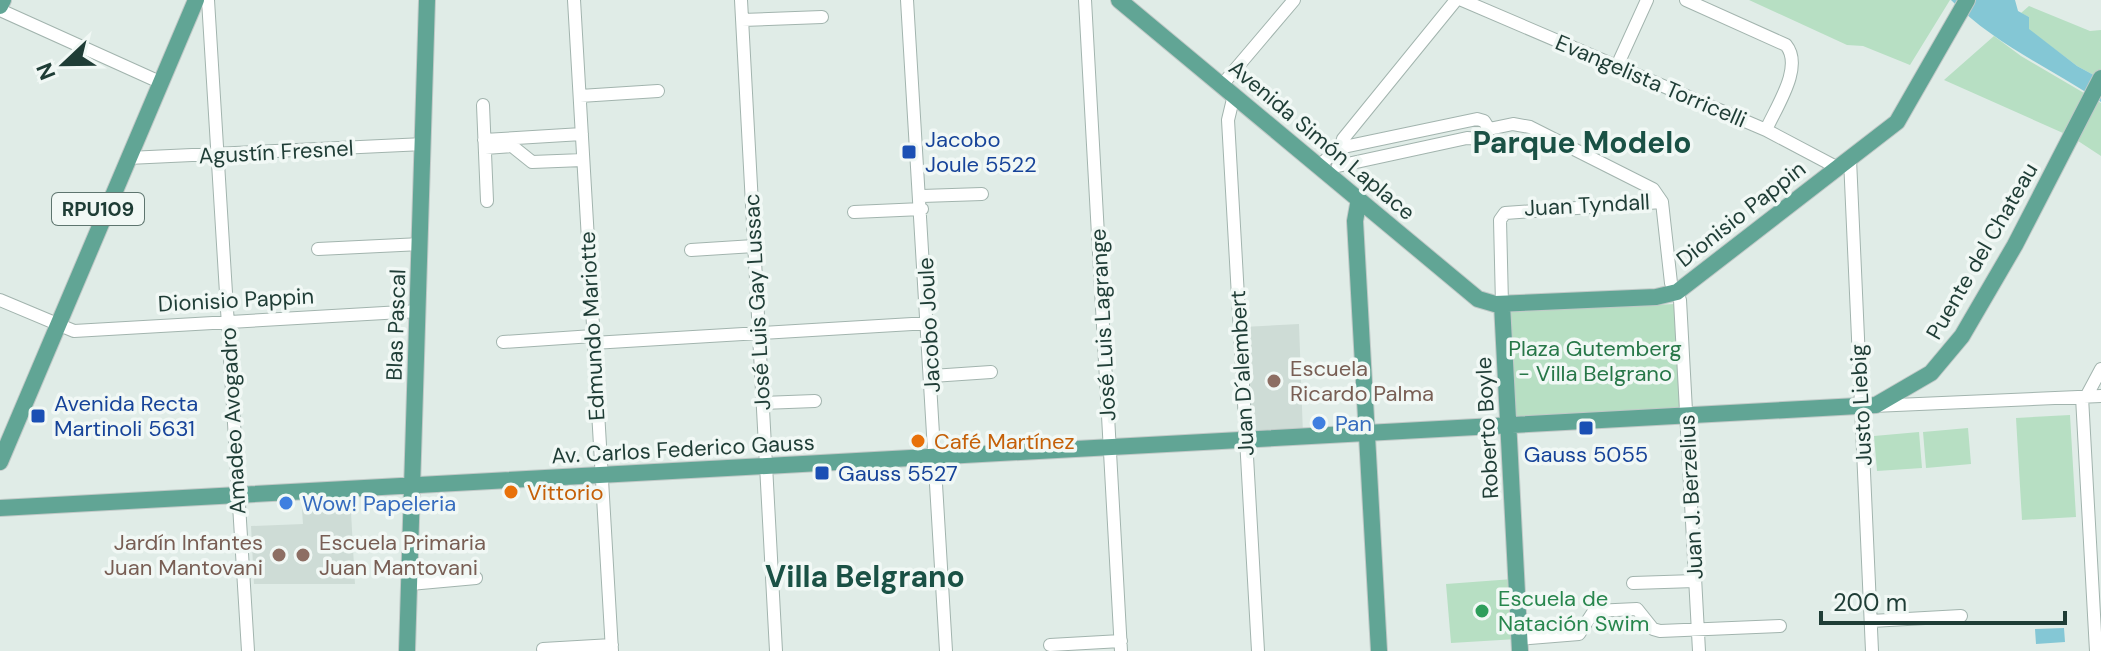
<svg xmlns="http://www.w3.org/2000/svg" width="2101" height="651" font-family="'DM Sans',sans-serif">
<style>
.built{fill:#cedcd6}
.green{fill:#b7dfc3}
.water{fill:#84c7d5}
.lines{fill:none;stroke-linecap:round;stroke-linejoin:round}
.minor-casing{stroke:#a2b4ae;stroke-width:14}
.major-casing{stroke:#c0c9c7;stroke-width:18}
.minor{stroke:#fff;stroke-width:12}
.major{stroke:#61a595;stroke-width:16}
.transit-dot{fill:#1a4fb4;stroke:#f1f8f5;stroke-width:3}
.education-dot{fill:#8d6e63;stroke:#f1f8f5;stroke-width:3}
.shop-dot{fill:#3f7fe0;stroke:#f1f8f5;stroke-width:3}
.food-dot{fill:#e8710a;stroke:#f1f8f5;stroke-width:3}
.leisure-dot{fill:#2e9e5b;stroke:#f1f8f5;stroke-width:3}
.labels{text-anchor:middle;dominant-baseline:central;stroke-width:7;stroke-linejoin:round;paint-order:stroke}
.shield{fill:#f1f8f5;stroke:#5e756f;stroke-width:2}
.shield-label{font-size:20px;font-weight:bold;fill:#1f3d36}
.street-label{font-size:22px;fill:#1f3d36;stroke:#f1f8f5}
.transit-label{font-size:22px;fill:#164399;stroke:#f1f8f5;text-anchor:start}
.park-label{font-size:22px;fill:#277748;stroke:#f1f8f5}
.education-label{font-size:22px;fill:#785e54;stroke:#f1f8f5;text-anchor:start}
.shop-label{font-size:22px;fill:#366cbe;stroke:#f1f8f5;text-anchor:start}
.food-label{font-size:22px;fill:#c56008;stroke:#f1f8f5;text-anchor:start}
.leisure-label{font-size:22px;fill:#27864d;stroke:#f1f8f5;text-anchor:start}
.district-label{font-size:30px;font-weight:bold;fill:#1a5145;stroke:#f1f8f5}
</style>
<rect width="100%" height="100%" fill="#e0ece7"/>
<path class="built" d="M1299 324 1303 435 1250 437 1243 327Z
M350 494 355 584H254L251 526 303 524 301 496Z"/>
<path class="green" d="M1749 0H1950L1910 65 1863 46 1847 45Z
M2029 6 2090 31 2101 30V79L2077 66 2028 29 2029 17 2021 13Z
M1994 36 2021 56 2101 103V156L2072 137 1944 80Z
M1675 304 1681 410 1515 418 1509 312Z
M2070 415 2076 517 2022 520 2016 418Z
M1968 428 1971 464 1926 468 1923 432Z
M1919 432 1922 468 1877 471 1874 436Z
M1513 579 1517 639 1451 643 1446 584Z"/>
<path class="water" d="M1951 0H2015L2018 11 2029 17V29L2077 66 2101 79V102C2051 68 1994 44 1951 0Z
M2064 628 2065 642 2036 644 2035 629Z"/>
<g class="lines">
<defs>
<path id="minor" d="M208 0 248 651
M574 0 612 651
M741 0 776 651
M907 0 946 651
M1085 0 1121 651
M1462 0 1766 130 1838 168
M1686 0 1786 45C1804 67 1776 107 1766 130
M0 10 153 79
M742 20 822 17
M1617 66 1647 0
M1222 85 1294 0
M1234 95 1228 120 1258 651
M580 96 658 91
M483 105 487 201
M1489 129 1513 124 1530 127 1653 189 1662 202 1671 283 1680 300 1699 651
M484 140 582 134
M485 148 512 146 532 162 583 160
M1339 152 1343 139 1456 0
M128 158 424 144
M1850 159 1872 651
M1319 166 1339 148 1477 119 1484 121 1489 129 1482 139 1467 138 1338 166
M922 196 982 194
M854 212 922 209
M318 249 421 244
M691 250 754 246
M0 300 74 331 419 311
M1502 304 1500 220 1505 213 1662 202
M503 342 593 336
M593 343 929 323
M932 376 991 372
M2082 397 2096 651
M2086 397 2101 369
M762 403 815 401
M1873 406 2101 396
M1633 583 1695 581
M410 584 476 578
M1871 621 1961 616
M1519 639 1579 634 1594 611 1637 609 1653 629 1660 631 1780 626
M1050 645 1121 641
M543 649 612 645"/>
<path id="major" d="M1119 0 1478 299 1495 304 1656 297 1677 292 1897 122 1967 0
M0 6 3 0
M1359 199 1355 221 1379 651
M1502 304 1520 651
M0 462 196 0
M0 508 1876 405 1931 373 1962 336 2015 245 2101 78
M407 651 427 0"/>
</defs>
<use href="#minor" class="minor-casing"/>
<use href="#major" class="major-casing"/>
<use href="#minor" class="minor"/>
<use href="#major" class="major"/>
</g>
<g class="transit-dot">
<rect x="901" y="144" width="16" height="16" rx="4"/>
<rect x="30" y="408" width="16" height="16" rx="4"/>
<rect x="1578" y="420" width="16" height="16" rx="4"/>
<rect x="814" y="465" width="16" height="16" rx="4"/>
</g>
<g class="education-dot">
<circle cx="1274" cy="381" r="8"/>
<circle cx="279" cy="555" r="8"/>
<circle cx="303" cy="555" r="8"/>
</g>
<g class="shop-dot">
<circle cx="1319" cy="423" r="8"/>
<circle cx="286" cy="503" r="8"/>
</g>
<g class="food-dot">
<circle cx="918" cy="441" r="8"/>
<circle cx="511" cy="492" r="8"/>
</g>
<circle class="leisure-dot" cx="1482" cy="611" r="8"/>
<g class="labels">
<rect class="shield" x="52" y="193" width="92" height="32" rx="6"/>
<g class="shield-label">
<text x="98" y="209">RPU109</text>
</g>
<g class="street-label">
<text transform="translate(1651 81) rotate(23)">Evangelista Torricelli</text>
<text transform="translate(1322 140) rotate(40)">Avenida Simón Laplace</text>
<text transform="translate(276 152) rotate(-3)">Agustín Fresnel</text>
<text transform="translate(1587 205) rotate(-3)">Juan Tyndall</text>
<text transform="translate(1741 214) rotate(-38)">Dionisio Pappin</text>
<text transform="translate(1982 251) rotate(-60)">Puente del Chateau</text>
<text transform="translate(236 300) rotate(-3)">Dionisio Pappin</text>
<text transform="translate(757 302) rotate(-93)">José Luis Gay Lussac</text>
<text transform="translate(396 325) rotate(-88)">Blas Pascal</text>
<text transform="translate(929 325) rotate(-93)">Jacobo Joule</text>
<text transform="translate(1103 325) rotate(-93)">José Luis Lagrange</text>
<text transform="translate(592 326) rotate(-93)">Edmundo Mariotte</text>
<text transform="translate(1242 373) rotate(-93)">Juan D´alembert</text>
<text transform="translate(1861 405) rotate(-93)">Justo Liebig</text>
<text transform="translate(233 421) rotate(-93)">Amadeo Avogadro</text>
<text transform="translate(1487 428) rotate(-93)">Roberto Boyle</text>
<text transform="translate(683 449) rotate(-3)">Av. Carlos Federico Gauss</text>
<text transform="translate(1691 497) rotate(-93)">Juan J. Berzelius</text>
</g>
<g class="transit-label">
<text x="925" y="139">Jacobo<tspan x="925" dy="25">Joule 5522</tspan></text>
<text x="54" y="403">Avenida Recta<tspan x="54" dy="25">Martinoli 5631</tspan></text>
<text x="1586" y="454" text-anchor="middle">Gauss 5055</text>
<text x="838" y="473">Gauss 5527</text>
</g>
<g class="park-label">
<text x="1595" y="348">Plaza Gutemberg<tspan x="1595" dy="25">- Villa Belgrano</tspan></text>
</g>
<g class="education-label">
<text x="1290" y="368">Escuela<tspan x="1290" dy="25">Ricardo Palma</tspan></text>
<text x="263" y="542" text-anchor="end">Jardín Infantes<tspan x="263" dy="25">Juan Mantovani</tspan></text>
<text x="319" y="542">Escuela Primaria<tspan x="319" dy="25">Juan Mantovani</tspan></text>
</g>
<g class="shop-label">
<text x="1335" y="423">Pan</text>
<text x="302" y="503">Wow! Papeleria</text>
</g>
<g class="food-label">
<text x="934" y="441">Café Martínez</text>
<text x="527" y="492">Vittorio</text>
</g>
<g class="leisure-label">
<text x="1498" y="598">Escuela de<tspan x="1498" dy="25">Natación Swim</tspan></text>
</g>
<g class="district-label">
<text x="1582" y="142">Parque Modelo</text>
<text x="865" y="576">Villa Belgrano</text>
</g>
</g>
<g transform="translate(64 64) rotate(248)" stroke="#f1f8f5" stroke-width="6" paint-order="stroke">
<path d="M0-6L14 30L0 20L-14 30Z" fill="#1f3d36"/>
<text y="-12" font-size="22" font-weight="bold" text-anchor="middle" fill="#1f3d36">N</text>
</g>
<path d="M1821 611v12h244v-12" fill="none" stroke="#1f3d36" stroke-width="4"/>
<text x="1833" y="611" font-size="24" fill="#1f3d36" stroke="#f1f8f5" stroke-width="6" paint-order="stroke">200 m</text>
</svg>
